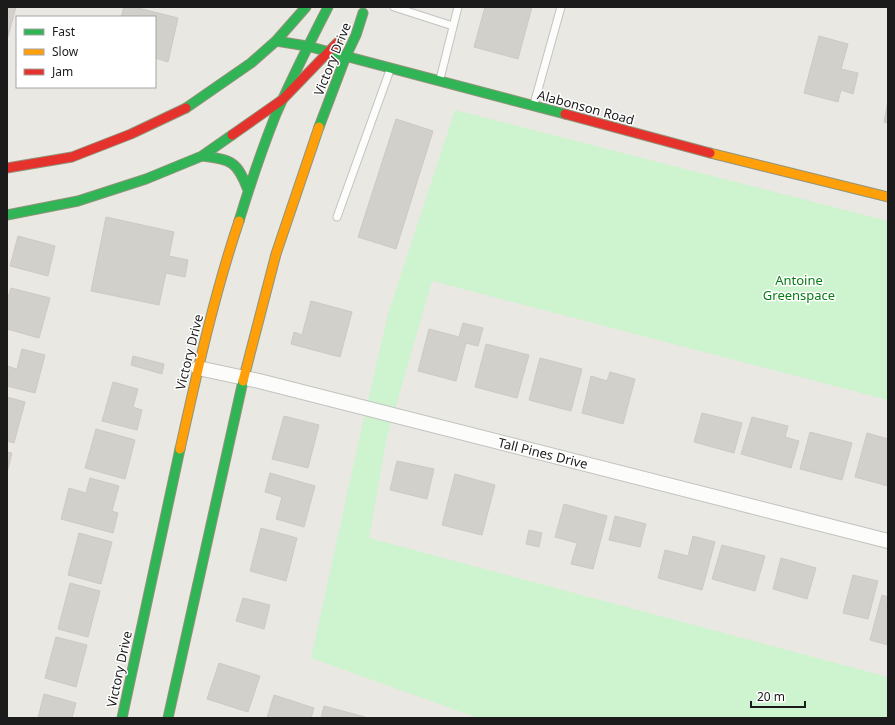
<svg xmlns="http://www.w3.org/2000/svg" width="895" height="725" font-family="'Noto Sans',sans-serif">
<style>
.park{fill:#cef3cf}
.building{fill:#d2d0cb;stroke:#cdc9c4}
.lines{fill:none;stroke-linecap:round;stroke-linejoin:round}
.lane-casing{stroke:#c2c2bf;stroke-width:9}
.street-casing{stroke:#c2c2bf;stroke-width:16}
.fast-casing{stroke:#90937a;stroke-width:11}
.slow-casing{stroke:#90937a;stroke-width:11}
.jam-casing{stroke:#90937a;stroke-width:11}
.lane{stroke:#fcfcfb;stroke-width:7}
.street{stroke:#fcfcfb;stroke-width:14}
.fast{stroke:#30b455;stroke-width:9}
.slow{stroke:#ff9f0a;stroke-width:9}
.jam{stroke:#e5322d;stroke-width:9}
.labels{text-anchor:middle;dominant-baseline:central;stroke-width:3;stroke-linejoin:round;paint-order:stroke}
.street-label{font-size:13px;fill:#1b1b1b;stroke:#fff}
.park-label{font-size:13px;fill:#067c15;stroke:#fff}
</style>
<rect width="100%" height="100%" fill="#eae8e2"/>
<path class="park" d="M455 110 888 221V400L432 281 387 437 369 538 888 677V718H478L311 658 361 431 388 314Z"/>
<path class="building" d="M7 7H16L7 40Z
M124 7H134L178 18 168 62 155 58V17H121Z
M485 7H532L518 59 474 47Z
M819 36 848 44 841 69 858 73 853 94 841 90 838 102 804 93Z
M888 101V123L884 122Z
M396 119 433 131 396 249 358 237Z
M106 217 174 232 169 256 188 260 185 277 166 273 159 305 91 291Z
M18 236 55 246 48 276 10 266Z
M11 288 50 298 39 338 7 329V301Z
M311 301 352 312 340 357 291 344 294 332 302 335Z
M463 323 483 328 478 346 466 343 456 381 418 371 429 329 459 337Z
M486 344 529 355 517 398 475 387Z
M22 349 45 355 35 393 7 386V366L17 369Z
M133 356 164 364 162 374 131 365Z
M540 358 582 369 571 411 529 400Z
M610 372 635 379 623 424 582 413 591 376 607 381Z
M113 382 138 389 133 407 142 410 137 430 102 421Z
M7 397 25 402 14 443 7 441Z
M702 413 742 423 734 453 694 442Z
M284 416 319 425 308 468 272 459Z
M752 417 788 426 785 437 799 441 791 468 741 454Z
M96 429 135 440 125 479 85 468Z
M810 432 852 443 842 480 800 469Z
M867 433 888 439V486L855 477Z
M7 452 12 453 7 473Z
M397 461 434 469 427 499 390 490Z
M270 473 315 486 304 527 276 519 282 497 265 492Z
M455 474 495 485 482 535 442 525Z
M90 478 119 486 112 511 118 513 113 533 61 519 69 488 86 493Z
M564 504 607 516 593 569 571 564 577 543 555 537Z
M615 516 646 524 640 547 609 540Z
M261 528 297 538 286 581 250 571Z
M529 530 542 533 539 547 526 544Z
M79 533 112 542 101 584 68 575Z
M693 536 715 542 702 590 658 578 665 550 688 556Z
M722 545 765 556 755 591 712 579Z
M781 558 816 568 807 599 773 589Z
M853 575 878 581 868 619 843 613Z
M70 583 100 591 88 637 58 629Z
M882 595 888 597V645L870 640Z
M243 598 270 605 264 629 236 621Z
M56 637 87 645 76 687 45 678Z
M219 663 260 676 248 712 207 699Z
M44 694 76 703 72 718H38Z
M274 695 314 708 311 718H267Z
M324 706 365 717V718H321Z"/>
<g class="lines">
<defs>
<path id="lane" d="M394 7 453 26
M440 79 458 7
M534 104 561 7
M337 217 390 70"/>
<path id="street" d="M198 368 259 381 888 541"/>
<path id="fast" d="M276 41 307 46 565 114
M186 108 251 63 276 41 306 7
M319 127 346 56 356 35 363 13
M202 156C232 160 237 161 248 190
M7 215 78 201 146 179 202 156 232 135
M239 221C250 185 262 149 276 114 292 78 310 42 328 7
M122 718 180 449
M168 718 243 381"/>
<path id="slow" d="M710 153 888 197
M243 381 276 254 319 127
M180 449C197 373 214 295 239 221"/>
<path id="jam" d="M565 114 710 153
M232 135 282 100 337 43
M7 168 72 157 131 134 186 108"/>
</defs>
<use href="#lane" class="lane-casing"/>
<use href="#street" class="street-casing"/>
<use href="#fast" class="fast-casing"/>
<use href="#slow" class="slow-casing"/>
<use href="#jam" class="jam-casing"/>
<use href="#lane" class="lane"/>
<use href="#street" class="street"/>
<use href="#fast" class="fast"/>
<use href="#slow" class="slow"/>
<use href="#jam" class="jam"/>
</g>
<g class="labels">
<g class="street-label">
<text transform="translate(332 59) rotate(-68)">Victory Drive</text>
<text transform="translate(586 107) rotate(15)">Alabonson Road</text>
<text transform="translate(189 352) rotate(-76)">Victory Drive</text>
<text transform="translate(543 453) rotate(14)">Tall Pines Drive</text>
<text transform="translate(119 669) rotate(-78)">Victory Drive</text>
</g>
<g class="park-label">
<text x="799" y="280">Antoine<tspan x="799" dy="15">Greenspace</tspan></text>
</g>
</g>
<rect width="895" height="725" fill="none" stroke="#1b1b1b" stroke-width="16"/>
<rect x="16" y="16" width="140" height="72" fill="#ffffff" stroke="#a4a4a4"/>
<rect x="24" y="29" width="20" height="6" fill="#30b455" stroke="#a4a4a4"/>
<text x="52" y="36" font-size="12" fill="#1b1b1b">Fast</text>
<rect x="24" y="49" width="20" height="6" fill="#ff9f0a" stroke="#a4a4a4"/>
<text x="52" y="56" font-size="12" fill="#1b1b1b">Slow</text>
<rect x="24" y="69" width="20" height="6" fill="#e5322d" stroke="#a4a4a4"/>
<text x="52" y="76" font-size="12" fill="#1b1b1b">Jam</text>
<path d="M751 701v6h54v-6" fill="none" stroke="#1b1b1b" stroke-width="2"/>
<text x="757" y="701" font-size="12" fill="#1b1b1b" stroke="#ffffff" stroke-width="3" paint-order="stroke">20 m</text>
</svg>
